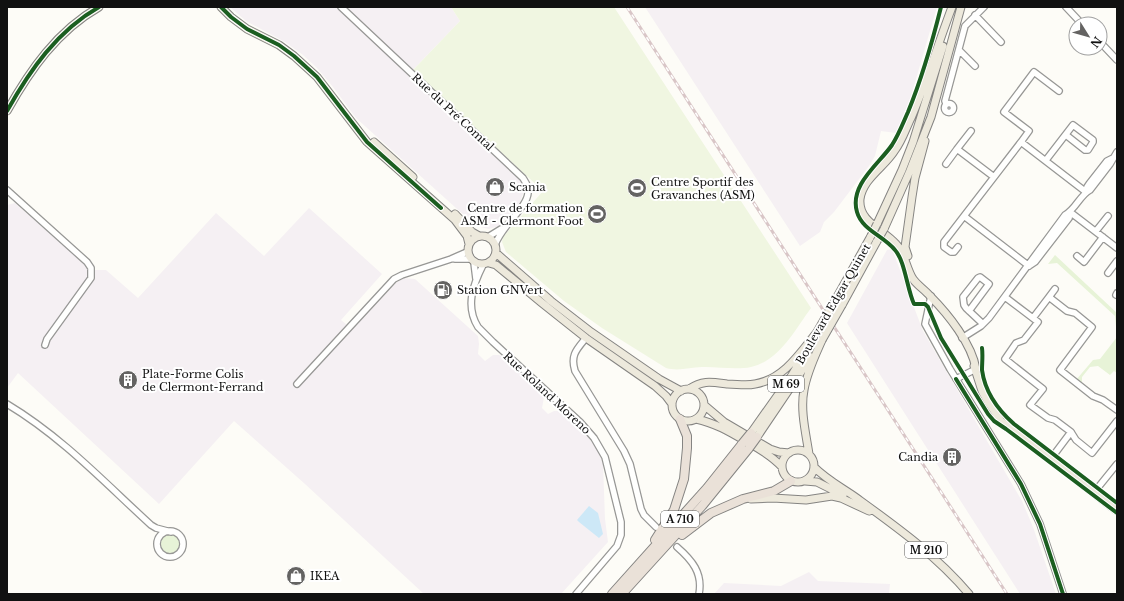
<svg xmlns="http://www.w3.org/2000/svg" width="1124" height="601" font-family="'Libre Baskerville',serif">
<style>
.industrial{fill:#f5f0f3}
.green{fill:#e7f3d7}
.pitch{fill:#f0f6e1}
.water{fill:#cde8f7}
.lines{fill:none;stroke-linecap:round;stroke-linejoin:round}
.minor-casing{stroke:#979795;stroke-width:8}
.major-casing{stroke:#858482;stroke-width:9}
.highway-casing{stroke:#858482;stroke-width:10}
.minor{stroke:#fffffe;stroke-width:5.5}
.major{stroke:#ede9dc;stroke-width:7}
.highway{stroke:#eae1d8;stroke-width:8}
.rail-casing{stroke:#d9c6c7;stroke-width:3}
.rail{stroke:#fff;stroke-width:1.5;stroke-dasharray:4.5;stroke-linecap:butt}
.major-bridge-casing{stroke:#858482;stroke-width:9;stroke-linecap:butt}
.highway-bridge-casing{stroke:#858482;stroke-width:10;stroke-linecap:butt}
.major-bridge{stroke:#ede9dc;stroke-width:7}
.highway-bridge{stroke:#eae1d8;stroke-width:8}
.cycleway-casing{stroke:#fff;stroke-width:6}
.cycleway{stroke:#1b5e20;stroke-width:4}
.labels{text-anchor:middle;dominant-baseline:central;stroke-width:4;stroke-linejoin:round;paint-order:stroke}
.shield{fill:#fff;stroke:#585858;stroke-width:1}
.shield-label{font-size:10px;font-weight:bold;fill:#111}
.street-label{font-size:11px;fill:#111;stroke:#fff}
.poi-label{font-size:11px;fill:#111;stroke:#fff;text-anchor:start}
</style>
<rect width="100%" height="100%" fill="#fdfcf7"/>
<path class="industrial" d="M230 7H451L460 21 408 75 521 180 524 191 520 202 499 226 489 229 476 226 356 118 333 87 317 68 303 55 285 42 246 21Z
M645 7H937L911 96 896 133 881 131 875 156 869 166 834 212 824 222 820 232 800 246Z
M15 203 91 270H106L138 298 216 213 264 256 309 208 382 274 341 320 352 329 396 283 403 278 415 279 478 336 479 344 478 354 485 361 493 355H499L505 358 542 393 544 397 542 408 548 414 554 411H560L567 415 581 427 598 451 603 464 605 519 608 542 561 594H424L305 484 234 421 159 504 18 373 7 388V205Z
M892 249 923 331 1022 501 1033 527 1056 594H1020L847 323 887 250Z
M809 572 818 581 890 584 889 593 898 594H714L724 583 781 586Z"/>
<path class="green" d="M1055 255 1117 313V373L1114 371 1110 375 1098 366 1090 367 1082 377V383L1076 380 1093 360 1100 359 1117 337 1115 316 1057 263 1048 264Z
M160 544a10 10 0 1 1 20 0a10 10 0 1 1-20 0Z"/>
<path class="pitch" d="M451 7H614L811 308C795 330 779 361 751 367 737 370 720 367 705 367 691 366 681 372 666 368L602 328 564 301 506 252 502 242 503 237 543 191 413 70 460 21Z"/>
<path class="water" d="M589 506 598 513 603 534 599 538 579 522 577 520Z"/>
<g class="lines">
<defs>
<path id="minor" d="M341 7 523 178C526 183 529 187 528 193 527 208 501 226 495 245
M1066 7 1082 24
M975 15 1001 42
M1100 42 1117 60
M959 50 975 66
M944.5 108a4.5 4.5 0 1 1 9 0a4.5 4.5 0 1 1-9 0Z
M946 104 945 101 965 26 984 7
M971 131 957 149 994 177
M1021 142 1029 131 1004 112 1034 72 1059 91
M1046 160 1073 125 1093 140V142L1088 150H1085L1066 135
M946 164 957 149
M7 190 87 262 91 268V278L47 339 45 345
M1086 192 1087 187 1089 184 1107 161 1113 158
M1070 212 1117 248
M1096 231 1108 216
M488 237 501 229
M958 247 954 252H951L944 247V242L964 216
M1077 256 1084 262 1103 237
M455 259H470
M474 263 476 279
M483 265C473 285 465 306 478 327L493 342 580 422 594 438 605 457 621 522V535L617 546 576 594
M1029 266 964 216 1021 142 1086 192
M1029 266 1035 262 1069 218 1070 212
M1108 273 1117 261
M1116 295 1117 293
M931 296 925 324 950 369 1021 484 1040 524 1063 594
M1005 297 1038 322 1024 340 1016 343 1005 359 1043 389 1030 405 1048 418 1055 420 1071 432 1076 440 1092 453 1117 421
M1049 297 1055 289
M969 311 989 284 980 277 978 278 963 297 964 305 966 308 983 324
M1033 318 1049 297 1067 311 1075 313 1092 327 1060 370 1093 396 1103 400 1117 410
M586 338C577 349 570 355 575 371L624 451 630 464 641 509 644 515 656 527
M962 338 981 326 989 318 1065 215C1076 209 1080 195 1090 190L1110 164 1117 152
M956 379 976 369
M297 384 394 279 402 275 451 259 467 252
M7 404C62 437 104 482 151 525L156 528 171 532
M1050 460 1071 432
M1096 490 1117 464
M157 544a13 13 0 1 1 26 0a13 13 0 1 1-26 0Z
M677 547C692 560 703 573 699 594"/>
<path id="major" d="M221 7 231 17 247 29 279 45 294 56 317 77 367 142 455 220 467 236 469 244
M952 7C938 44 927 81 911 118 906 128 902 141 895 150 885 167 863 178 860 199 858 222 883 229 896 244 905 253 906 268 913 279 917 285 925 290 930 296 948 314 972 344 976 369
M7 111C30 70 57 31 99 7
M374 142 413 177
M455 214 472 232 479 236
M877 224 902 170 913 142 943 46
M884 229 909 173 931 117 961 7
M468 250a14 14 0 1 1 28 0a14 14 0 1 1-28 0Z
M496 253 551 301 591 332 659 379 681 391
M908 256 905 247 912 197 915 178 925 141
M489 263 496 265 542 303 586 338 655 386 666 396 672 404
M837 297 871 236
M842 305 877 241
M974 366 982 391 988 402 1001 421 1117 511
M689 389C703 380 711 382 727 384 737 384 746 386 755 384 784 379 800 353 817 332
M672 405a16 16 0 1 1 32 0a16 16 0 1 1-32 0Z
M704 405 724 422 770 449 779 452 789 453
M696 419C715 423 730 432 747 442 760 449 772 456 782 467
M751 433 792 375 805 353
M757 437 811 357
M782 466a16 16 0 1 1 32 0a16 16 0 1 1-32 0Z
M809 454C806 434 800 410 804 390 807 372 815 356 822 340
M814 467C828 481 843 488 858 499 898 528 937 556 969 594
M805 481 817 482 843 495
M751 499 773 498 806 500 832 496 841 498 869 511"/>
<path id="highway" d="M682 535 711 513 743 499 774 491 791 481
M655 540 674 510 684 479 687 448V436L680 419
M612 594 707 488 742 444
M622 594 702 506 749 448"/>
</defs>
<use href="#minor" class="minor-casing"/>
<use href="#major" class="major-casing"/>
<use href="#highway" class="highway-casing"/>
<use href="#minor" class="minor"/>
<use href="#major" class="major"/>
<use href="#highway" class="highway"/>
<defs>
<path id="rail" d="M627 7 1007 594"/>
</defs>
<use href="#rail" class="rail-casing"/>
<use href="#rail" class="rail"/>
<defs>
<path id="major-bridge" d="M871 236 877 224
M877 241 884 229
M817 332 837 297
M822 340 842 305"/>
<path id="highway-bridge" d="M742 444 751 433
M749 448 757 437"/>
</defs>
<use href="#major-bridge" class="major-bridge-casing"/>
<use href="#highway-bridge" class="highway-bridge-casing"/>
<use href="#major-bridge" class="major-bridge"/>
<use href="#highway-bridge" class="highway-bridge"/>
<defs>
<path id="cycleway" d="M221 7 231 17 247 29 279 45 294 56 317 77 367 142 441 208
M941 7C932 43 922 78 908 112 903 123 899 134 892 145 879 164 849 185 857 212 862 230 884 236 895 250 905 261 907 289 914 304H925L928 307 941 338 988 414 994 421 1006 429 1117 513
M7 111C30 70 57 31 99 7
M982 348C983 355 982 363 982 370 985 392 998 410 1014 424L1117 503
M956 379 1021 484 1040 524 1063 594"/>
</defs>
<use href="#cycleway" class="cycleway-casing"/>
<use href="#cycleway" class="cycleway"/>
</g>
<defs>
<symbol id="shop-disc" viewBox="-11 -11 22 22"><circle r="9.5" fill="#646362" stroke="#fff"/><path d="M-5-2.5h2.3a2.7 3.5 0 0 1 5.4 0H5L5.5 6h-11ZM-1.5-2.5h3a1.5 2.3 0 0 0-3 0Z" fill="#fff"/></symbol>
<symbol id="stadium-disc" viewBox="-11 -11 22 22"><circle r="9.5" fill="#646362" stroke="#fff"/><path d="M0-5a6.5 5 0 1 0 0 10a6.5 5 0 1 0 0-10ZM-3.5-1.8h7v3.6h-7Z" fill="#fff"/></symbol>
<symbol id="fuel-disc" viewBox="-11 -11 22 22"><circle r="9.5" fill="#646362" stroke="#fff"/><path d="M-5.5-6h7V0h2V4h1.3V-2.5L3-4.5l.8-.8L6-3V5H2.5V1h-1V6h-7ZM-4.2-4.7v3.2H.2V-4.7Z" fill="#fff"/></symbol>
<symbol id="building-disc" viewBox="-11 -11 22 22"><circle r="9.5" fill="#646362" stroke="#fff"/><path d="M-4-6H4V6H1V3H-1V6H-4ZM-2.5-4.3h1.7v1.8h-1.7ZM.8-4.3h1.7v1.8H.8ZM-2.5-1h1.7V.8h-1.7ZM.8-1h1.7V.8H.8Z" fill="#fff"/></symbol>
</defs>
<g fill-rule="evenodd">
<use href="#shop-disc" x="484" y="176" width="22" height="22"/>
<use href="#stadium-disc" x="626" y="177" width="22" height="22"/>
<use href="#stadium-disc" x="586" y="203" width="22" height="22"/>
<use href="#fuel-disc" x="432" y="279" width="22" height="22"/>
<use href="#building-disc" x="117" y="369" width="22" height="22"/>
<use href="#building-disc" x="941" y="446" width="22" height="22"/>
<use href="#shop-disc" x="285" y="565" width="22" height="22"/>
</g>
<g class="labels">
<g class="shield">
<rect x="768" y="376" width="36" height="16" rx="3"/>
<rect x="661" y="511" width="38" height="16" rx="3"/>
<rect x="905" y="542" width="42" height="16" rx="3"/>
</g>
<g class="shield-label">
<text x="786" y="384">M 69</text>
<text x="680" y="519">A 710</text>
<text x="926" y="550">M 210</text>
</g>
<g class="street-label">
<text transform="translate(453 112) rotate(43)">Rue du Pré Comtal</text>
<text transform="translate(833 304) rotate(-60)">Boulevard Edgar Quinet</text>
<text transform="translate(547 393) rotate(43)">Rue Roland Moreno</text>
</g>
<g class="poi-label">
<text x="651" y="182">Centre Sportif des<tspan x="651" dy="13">Gravanches (ASM)</tspan></text>
<text x="509" y="187">Scania</text>
<text x="583" y="208" text-anchor="end">Centre de formation<tspan x="583" dy="13">ASM - Clermont Foot</tspan></text>
<text x="457" y="290">Station GNVert</text>
<text x="142" y="374">Plate-Forme Colis<tspan x="142" dy="13">de Clermont-Ferrand</tspan></text>
<text x="938" y="457" text-anchor="end">Candia</text>
<text x="310" y="576">IKEA</text>
</g>
</g>
<rect width="1124" height="601" fill="none" stroke="#111111" stroke-width="16"/>
<g transform="translate(1088 36) rotate(127)"><circle r="19" fill="#ffffff" stroke="#a0a0a0"/>
<path d="M0-3L7 15L0 10L-7 15Z" fill="#646362"/>
<text y="-6" font-size="11" font-weight="bold" text-anchor="middle" fill="#111111">N</text>
</g>
</svg>
